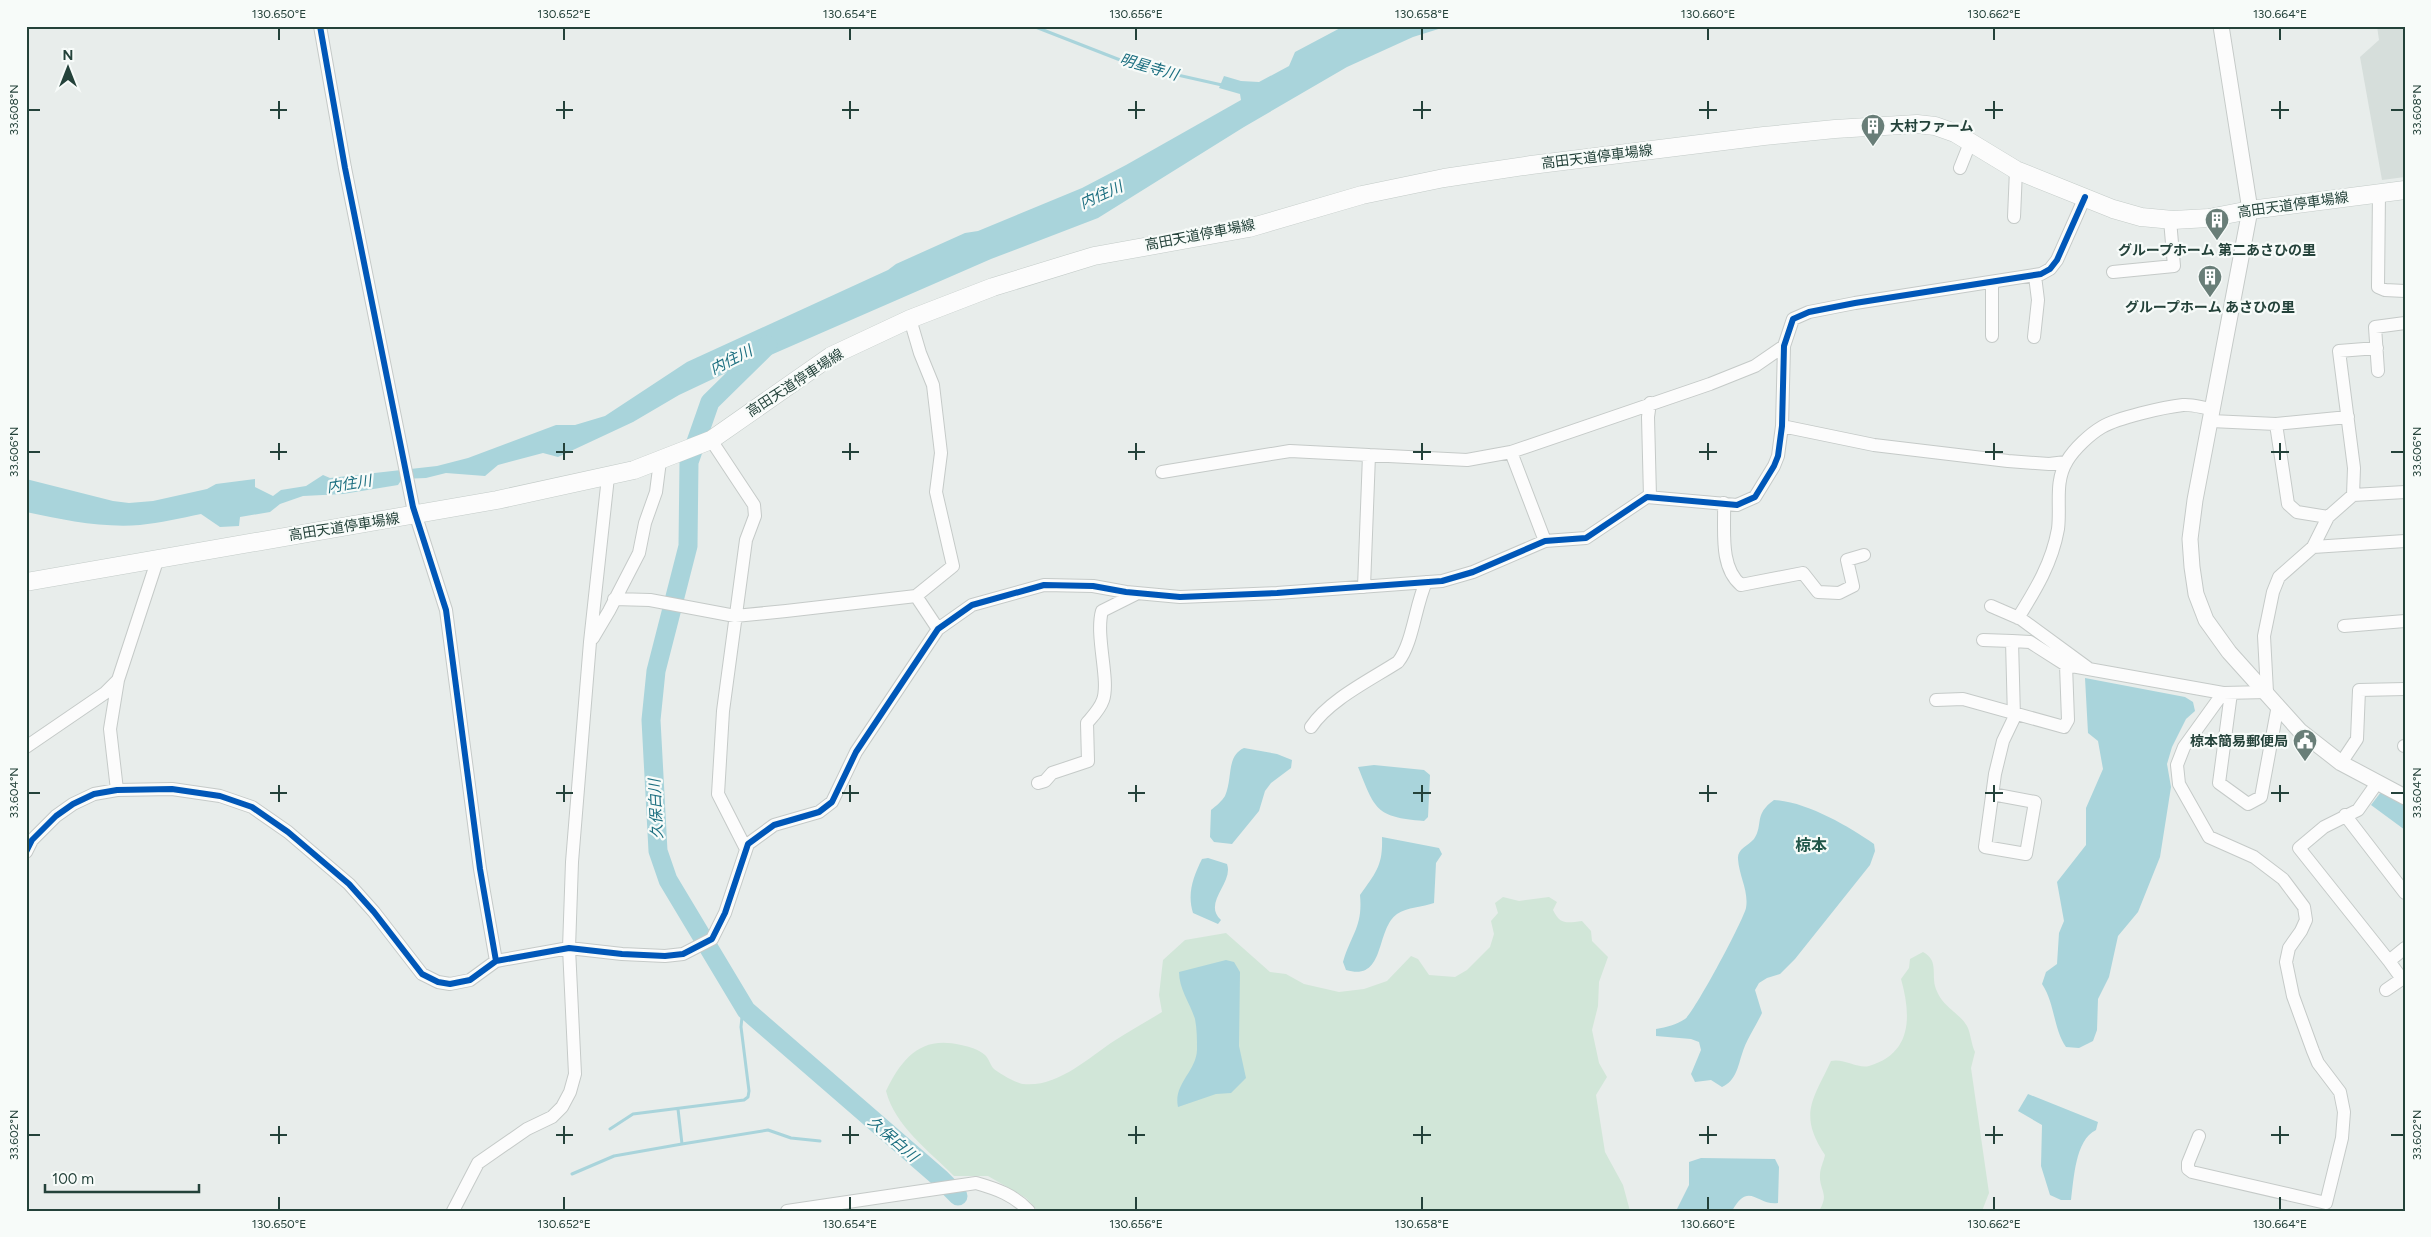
<svg xmlns="http://www.w3.org/2000/svg" width="2431" height="1237" font-family="Figtree,'Noto Sans JP',sans-serif">
<style>
.built{fill:#d6dedb}
.green{fill:#d1e6d8}
.water{fill:#a9d4db}
.lines{fill:none;stroke-linecap:round;stroke-linejoin:round}
.stream{stroke:#a9d4db;stroke-width:3}
.river{stroke:#a9d4db;stroke-width:19}
.minor-casing{stroke:#c5cac8;stroke-width:14}
.tertiary-casing{stroke:#c5cac8;stroke-width:17}
.secondary-casing{stroke:#c3cbc8;stroke-width:19}
.minor{stroke:#fcfcfc;stroke-width:12}
.tertiary{stroke:#fcfcfc;stroke-width:15}
.secondary{stroke:#fcfcfc;stroke-width:18}
.cycleway-casing{stroke:#f7fbf9;stroke-width:9}
.cycleway{stroke:#0057b8;stroke-width:6}
.ticks{fill:none;stroke:#24423a;stroke-width:2}
.labels{text-anchor:middle;dominant-baseline:central;stroke-width:4.5;stroke-linejoin:round;paint-order:stroke}
.poi-label{font-size:14px;font-weight:bold;fill:#24423a;stroke:#f7fbf9}
.street-label{font-size:14px;fill:#24423a;stroke:#f7fbf9}
.water-label{font-size:15px;font-style:italic;fill:#1c6f80;stroke:#f7fbf9}
.quarter-label{font-size:16px;font-weight:bold;fill:#1f5548;stroke:#f7fbf9}
.neatline{fill:none;stroke:#24423a;stroke-width:2}
.ticks-label{font-size:12px;text-anchor:middle;fill:#24423a}
</style>
<rect width="100%" height="100%" fill="#e8edeb"/>
<path class="built" d="M2377 26H2405V177L2382 180 2360 57 2379 40Z"/>
<path class="green" d="M1503 897 1519 901 1549 897 1557 902 1553 910C1560 925 1567 923 1582 921L1591 931 1592 941 1608 957 1599 982 1598 1006 1592 1030 1599 1063 1607 1077 1596 1095 1605 1152 1623 1185 1630 1211H1038L1026 1198 988 1176H954C929 1151 895 1126 886 1091 902 1058 921 1035 961 1045 970 1047 978 1049 985 1055 989 1059 990 1064 993 1068 998 1073 1016 1083 1023 1084 1057 1088 1088 1058 1114 1041 1129 1031 1146 1022 1162 1012L1159 995 1163 960 1185 940 1226 933 1270 972 1286 974 1304 984 1339 992 1364 989 1387 981 1411 956 1418 959 1429 975 1455 977 1467 970 1490 947 1494 934 1491 921 1498 913 1495 903Z
M1923 952C1938 960 1932 972 1935 986 1941 1007 1958 1011 1967 1026 1971 1034 1971 1044 1975 1052L1971 1068 1989 1193 1982 1211H1819C1830 1193 1819 1190 1820 1175 1820 1168 1824 1161 1825 1155 1798 1114 1813 1100 1831 1061 1844 1058 1858 1069 1869 1066 1913 1053 1911 1015 1901 979L1909 968 1910 959Z"/>
<path class="water" d="M1344 26H1448L1413 37 1347 67 1244 127 1098 218 991 259 773 354 732 370 679 395 633 422 558 457 543 453 509 462 498 465 485 476 446 473 426 478 402 479 398 485 343 494 303 496 280 504 270 512 240 517 239 526 220 527 201 514C181 518 160 523 140 525 102 528 64 520 26 512V479L113 501 129 503 153 501 207 489 216 484 255 479V487L273 496 281 490 306 486 323 475 330 478 437 466 468 458 556 425H575L605 416 687 362 888 270 896 264 965 233 978 231 1082 188 1126 165 1241 100 1240 94 1219 88 1224 76 1241 81 1259 82 1289 66 1295 52Z
M2085 678 2185 697 2193 702 2195 711 2186 719 2172 747 2167 764 2171 787 2160 857 2138 912 2118 936 2109 977 2098 999 2097 1030 2093 1041 2079 1048 2066 1047C2053 1028 2055 1003 2042 984L2046 972 2057 964 2059 933 2064 921 2057 882 2086 845V808L2103 769 2098 741 2088 733Z
M1244 748 1277 754 1292 760 1291 768 1271 783 1265 791 1259 811 1232 844 1214 842 1210 837 1211 810C1216 806 1222 801 1225 796 1233 778 1226 756 1244 748Z
M1374 765 1424 770 1430 775 1428 817 1424 821C1375 817 1375 809 1358 767Z
M2381 792 2405 805V830L2371 805Z
M1774 800C1807 802 1848 826 1874 844L1875 851 1870 865 1795 959 1780 974 1767 978 1759 983 1755 990 1762 1013C1756 1026 1746 1040 1742 1054 1738 1066 1736 1081 1722 1087L1711 1080 1695 1082 1691 1074 1701 1050 1699 1042 1691 1039 1656 1036V1029C1667 1027 1676 1025 1685 1019 1694 1013 1743 921 1746 908 1749 891 1739 876 1738 859 1737 849 1748 846 1754 839 1764 824 1753 815 1774 800Z
M1382 837 1439 848 1442 854 1436 863 1434 903C1423 907 1407 907 1397 914 1375 930 1386 982 1346 970L1343 962C1351 934 1363 927 1360 895 1376 872 1383 866 1382 837Z
M1208 858 1227 864C1234 883 1202 903 1221 920L1218 924 1193 913C1187 894 1193 877 1202 859Z
M1226 960 1234 962 1240 972 1239 1046 1246 1078 1231 1093 1216 1094 1178 1107C1173 1084 1196 1072 1197 1050 1197 1040 1197 1029 1195 1019 1190 1003 1179 989 1179 972Z
M2028 1094 2098 1122 2096 1130C2075 1140 2074 1179 2071 1200H2061L2050 1195 2041 1166 2042 1125 2018 1111Z
M1701 1158 1775 1159 1779 1167 1778 1203C1757 1206 1749 1180 1732 1211H1676L1689 1185V1162Z"/>
<g class="lines">
<path class="stream" d="M1033 26 1133 65 1222 85
M610 1129 633 1114 744 1100 748 1097 749 1091 741 1027 743 1007
M682 1144 768 1130 791 1138 820 1141
M572 1174 614 1156 682 1144 678 1109"/>
<path class="river" d="M768 345 710 402 689 462 688 546 656 671 651 720 658 851 668 880 746 1010 941 1179 958 1196"/>
<defs>
<path id="minor" d="M320 26 345 168 413 507 446 610 480 869 496 961
M1960 168 1970 143
M2379 193 2378 287 2385 290 2405 291
M2014 217 2016 170
M2113 272 2174 266 2170 220
M1992 336V282
M2034 337 2038 300 2035 276
M2378 371 2375 327 2405 323
M2211 421 2276 424 2348 417
M2276 424 2288 504 2297 512 2328 517
M1782 426 1874 445 2008 461 2049 464 2066 462
M711 440 754 505 755 516 746 540 723 711 718 794 745 847
M1511 452 1545 541
M1162 472 1290 451 1467 460 1511 452 1710 384 1755 366 1784 346
M2353 495 2354 468 2339 351 2377 348
M1650 497 1648 417 1650 403
M1724 503C1725 529 1719 567 1741 585L1803 573 1818 592 1839 593 1853 586 1847 560 1864 555
M2313 547 2405 541
M1364 587 1369 455
M916 596 938 629
M614 599 650 600 735 616 786 611 916 596 953 566 936 492 941 453 933 385 920 353 910 319
M1991 606 2021 619 2088 668
M2018 618C2036 589 2052 563 2058 529 2061 506 2054 482 2067 461 2074 449 2090 434 2102 427 2117 418 2164 407 2183 405 2192 404 2203 408 2213 409
M2344 626 2405 621
M593 638 609 611 639 553 645 523 656 492 660 461
M1983 640 2012 641
M2231 693 2219 783 2248 804 2261 797 2278 705
M1936 700 1963 699 2064 727 2068 720 2066 665
M1311 727C1329 700 1370 680 1398 662 1413 643 1415 606 1426 582
M2404 746H2405
M26 747 105 693 118 680 158 558
M2341 763 2357 739 2359 690 2405 689
M1038 783 1045 781 1052 773 1088 761 1087 723C1093 716 1100 709 1103 700 1110 680 1095 636 1102 611L1136 594
M2377 783 2358 810 2324 827 2299 848 2389 961 2405 948
M117 790 110 729 118 680
M1992 794 2035 802 2026 854 1985 847 1995 774 2003 741 2014 718 2012 641 2030 642 2066 665 2223 693 2267 692 2264 636 2273 592 2279 577 2313 547 2328 517 2353 495 2405 492
M2345 815 2405 893
M26 852 32 840 56 816 73 804 94 794 117 790 172 789 220 796 252 807 288 832 349 884 374 912 422 974 438 982 450 984 470 980 496 961 569 948 622 954 665 956 683 954 712 939 725 913 748 844 774 825 819 812 832 802 856 752 938 629 972 605 1044 585 1093 586 1126 592 1180 597 1277 593 1442 581 1473 572 1545 541 1586 538 1647 497 1737 505 1755 497 1774 466 1778 456 1782 426 1784 346 1793 319 1809 312 1855 303 2041 274 2050 269 2057 260 2085 197
M2386 990 2402 979 2389 961
M2199 1136 2188 1163V1169L2192 1172 2326 1203 2342 1138 2344 1112 2340 1092 2318 1063 2313 1051 2293 996 2286 962 2289 948 2301 931 2306 920 2304 907 2283 879 2254 857 2209 837 2179 784 2177 765 2184 747 2223 693
M453 1211 478 1163 527 1129 552 1117 562 1107 570 1092 575 1074 569 948 572 862 590 642 608 477
M787 1211 976 1183C997 1189 1014 1195 1029 1211"/>
<path id="tertiary" d="M2221 26 2250 210 2195 500 2190 539 2192 567 2196 594 2206 620 2229 652 2300 731 2341 763 2405 797"/>
<path id="secondary" d="M26 582 497 500 634 470 711 440 831 356 910 319 993 287 1094 256 1249 228 1362 195 1444 178 1531 165 1764 136 1835 129 1917 124 1935 126 1955 133 2016 170 2113 209 2141 217 2173 220 2209 218 2250 210 2405 190"/>
</defs>
<use href="#minor" class="minor-casing"/>
<use href="#tertiary" class="tertiary-casing"/>
<use href="#secondary" class="secondary-casing"/>
<use href="#minor" class="minor"/>
<use href="#tertiary" class="tertiary"/>
<use href="#secondary" class="secondary"/>
<defs>
<path id="cycleway" d="M320 26 345 168 413 507 446 610 480 869 496 961
M26 852 32 840 56 816 73 804 94 794 117 790 172 789 220 796 252 807 288 832 349 884 374 912 422 974 438 982 450 984 470 980 496 961 569 948 622 954 665 956 683 954 712 939 725 913 748 844 774 825 819 812 832 802 856 752 938 629 972 605 1044 585 1093 586 1126 592 1180 597 1277 593 1442 581 1473 572 1545 541 1586 538 1647 497 1737 505 1755 497 1774 466 1778 456 1782 426 1784 346 1793 319 1809 312 1855 303 2041 274 2050 269 2057 260 2085 197"/>
</defs>
<use href="#cycleway" class="cycleway-casing"/>
<use href="#cycleway" class="cycleway"/>
</g>
<path class="ticks" d="M279 28V40M564 28V40M850 28V40M1136 28V40M1422 28V40M1708 28V40M1994 28V40M2280 28V40M279 101V119M564 101V119M850 101V119M1136 101V119M1422 101V119M1708 101V119M1994 101V119M2280 101V119M28 110H40M270 110H287M556 110H573M842 110H859M1128 110H1145M1413 110H1431M1699 110H1717M1985 110H2003M2271 110H2289M2391 110H2404M279 443V460M564 443V460M850 443V460M1136 443V460M1422 443V460M1708 443V460M1994 443V460M2280 443V460M28 452H40M270 452H287M556 452H573M842 452H859M1128 452H1145M1413 452H1431M1699 452H1717M1985 452H2003M2271 452H2289M2391 452H2404M279 785V802M564 785V802M850 785V802M1136 785V802M1422 785V802M1708 785V802M1994 785V802M2280 785V802M28 793H40M270 793H287M556 793H573M842 793H859M1128 793H1145M1413 793H1431M1699 793H1717M1985 793H2003M2271 793H2289M2391 793H2404M279 1126V1144M564 1126V1144M850 1126V1144M1136 1126V1144M1422 1126V1144M1708 1126V1144M1994 1126V1144M2280 1126V1144M28 1135H40M270 1135H287M556 1135H573M842 1135H859M1128 1135H1145M1413 1135H1431M1699 1135H1717M1985 1135H2003M2271 1135H2289M2391 1135H2404M279 1197V1210M564 1197V1210M850 1197V1210M1136 1197V1210M1422 1197V1210M1708 1197V1210M1994 1197V1210M2280 1197V1210"/>
<defs>
<symbol id="building-pin" viewBox="-11 -11 22 30"><path d="M0 17L-7.5 6A9.5 9.5 0 1 1 7.5 6Z" fill="#697e78" stroke="#f7fbf9"/><path d="M-4-6H4V6H1V3H-1V6H-4ZM-2.5-4.3h1.7v1.8h-1.7ZM.8-4.3h1.7v1.8H.8ZM-2.5-1h1.7V.8h-1.7ZM.8-1h1.7V.8H.8Z" fill="#fff"/></symbol>
<symbol id="civic-pin" viewBox="-11 -11 22 30"><path d="M0 17L-7.5 6A9.5 9.5 0 1 1 7.5 6Z" fill="#697e78" stroke="#f7fbf9"/><path d="M-.6-6.5H3V-4.5H.6V-3L4-1V1h2V6H-6V1h2V-1L-.6-3ZM-1.2 2.5V6h2.4V2.5Z" fill="#fff"/></symbol>
</defs>
<g fill-rule="evenodd">
<use href="#building-pin" x="1859" y="112" width="28" height="38"/>
<use href="#building-pin" x="2203" y="206" width="28" height="38"/>
<use href="#building-pin" x="2196" y="263" width="28" height="38"/>
<use href="#civic-pin" x="2291" y="727" width="28" height="38"/>
</g>
<g class="labels">
<g class="poi-label">
<text x="1890" y="126" text-anchor="start">大村ファーム</text>
<text x="2217" y="250">グループホーム 第二あさひの里</text>
<text x="2210" y="307">グループホーム あさひの里</text>
<text x="2288" y="741" text-anchor="end">椋本簡易郵便局</text>
</g>
<g class="street-label">
<text transform="translate(1597 157) rotate(-7)">高田天道停車場線</text>
<text transform="translate(2293 205) rotate(-8)">高田天道停車場線</text>
<text transform="translate(1200 235) rotate(-11)">高田天道停車場線</text>
<text transform="translate(795 383) rotate(-33)">高田天道停車場線</text>
<text transform="translate(344 527) rotate(-9)">高田天道停車場線</text>
</g>
<g class="water-label">
<text transform="translate(1149 67) rotate(16)">明星寺川</text>
<text transform="translate(1101 195) rotate(-24)">内住川</text>
<text transform="translate(731 360) rotate(-27)">内住川</text>
<text transform="translate(349 484) rotate(-9)">内住川</text>
<text transform="translate(656 809) rotate(-93)">久保白川</text>
<text transform="translate(893 1139) rotate(41)">久保白川</text>
</g>
<g class="quarter-label">
<text x="1811" y="845">椋本</text>
</g>
</g>
<rect width="2431" height="1237" fill="none" stroke="#f7fbf9" stroke-width="55"/>
<g transform="translate(68 68)" stroke="#f7fbf9" stroke-width="4" paint-order="stroke">
<path d="M0-4L9 19L0 12L-9 19Z" fill="#24423a"/>
<text y="-8" font-size="14" font-weight="bold" text-anchor="middle" fill="#24423a">N</text>
</g>
<path d="M45 1184v8h154v-8" fill="none" stroke="#24423a" stroke-width="2.5"/>
<text x="52" y="1184" font-size="15" fill="#24423a" stroke="#f7fbf9" stroke-width="4" paint-order="stroke">100 m</text>
<rect x="28" y="28" width="2376" height="1182" class="neatline"/>
<g class="ticks-label">
<text x="279" y="18">130.650°E</text>
<text x="564" y="18">130.652°E</text>
<text x="850" y="18">130.654°E</text>
<text x="1136" y="18">130.656°E</text>
<text x="1422" y="18">130.658°E</text>
<text x="1708" y="18">130.660°E</text>
<text x="1994" y="18">130.662°E</text>
<text x="2280" y="18">130.664°E</text>
<text transform="translate(14 110) rotate(-90)" y="4">33.608°N</text>
<text transform="translate(2417 110) rotate(-90)" y="4">33.608°N</text>
<text transform="translate(14 452) rotate(-90)" y="4">33.606°N</text>
<text transform="translate(2417 452) rotate(-90)" y="4">33.606°N</text>
<text transform="translate(14 793) rotate(-90)" y="4">33.604°N</text>
<text transform="translate(2417 793) rotate(-90)" y="4">33.604°N</text>
<text transform="translate(14 1135) rotate(-90)" y="4">33.602°N</text>
<text transform="translate(2417 1135) rotate(-90)" y="4">33.602°N</text>
<text x="279" y="1228">130.650°E</text>
<text x="564" y="1228">130.652°E</text>
<text x="850" y="1228">130.654°E</text>
<text x="1136" y="1228">130.656°E</text>
<text x="1422" y="1228">130.658°E</text>
<text x="1708" y="1228">130.660°E</text>
<text x="1994" y="1228">130.662°E</text>
<text x="2280" y="1228">130.664°E</text>
</g>
</svg>
